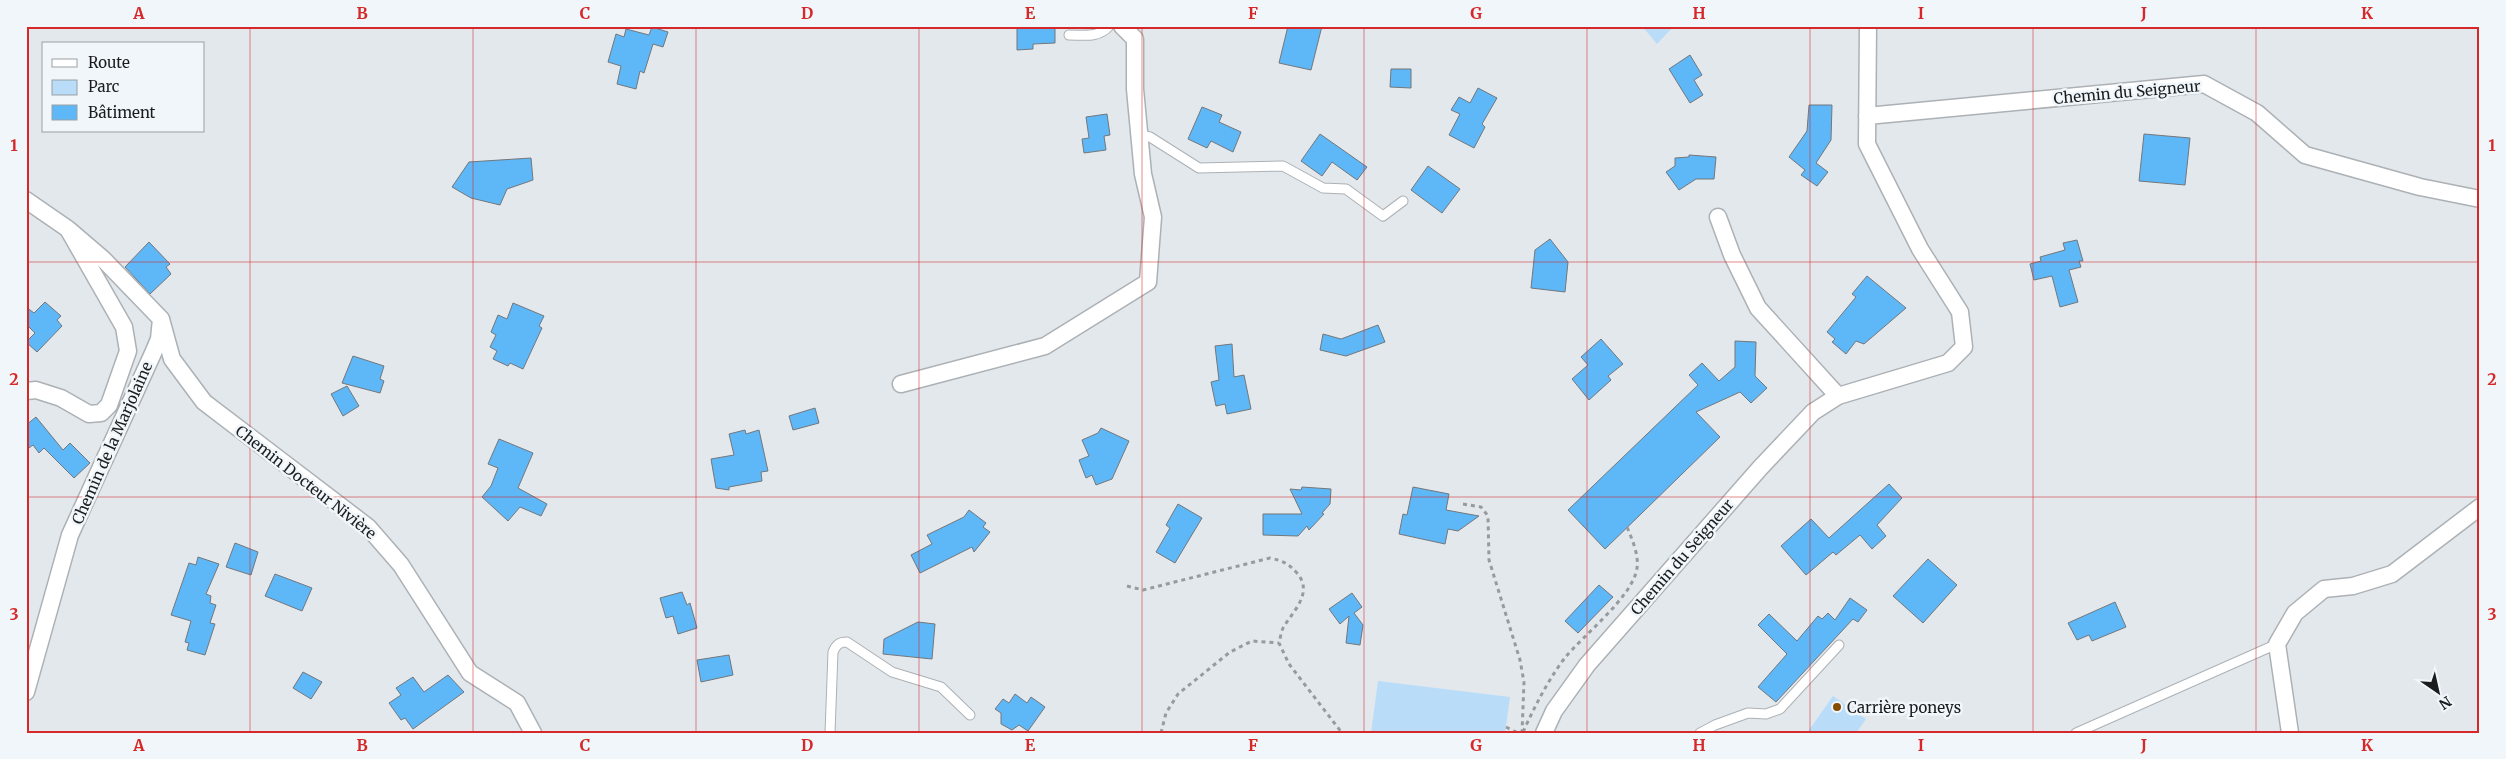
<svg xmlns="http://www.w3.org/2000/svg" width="2506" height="759" font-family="Merriweather,serif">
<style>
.green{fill:#b9dcf8}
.building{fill:#5eb7f7;stroke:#73777b}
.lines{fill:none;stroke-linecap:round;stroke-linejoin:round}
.service-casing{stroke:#acb1b5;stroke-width:11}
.minor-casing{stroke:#acb1b5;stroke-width:19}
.path{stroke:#979b9e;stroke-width:3;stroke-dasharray:4 4;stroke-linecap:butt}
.service{stroke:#fff;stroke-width:9}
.minor{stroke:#fff;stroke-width:16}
.grid{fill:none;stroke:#d62828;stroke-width:1;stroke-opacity:0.55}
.poi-dot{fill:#854b00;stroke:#f0f6fa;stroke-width:2}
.labels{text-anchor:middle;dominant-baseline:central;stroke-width:5;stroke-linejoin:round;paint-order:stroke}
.street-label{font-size:15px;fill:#1a1c1e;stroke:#f0f6fa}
.poi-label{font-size:15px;fill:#1a1c1e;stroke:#f0f6fa;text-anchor:start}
.neatline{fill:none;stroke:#d62828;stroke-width:2}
.grid-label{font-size:16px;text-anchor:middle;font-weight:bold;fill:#d62828}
</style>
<rect width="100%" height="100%" fill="#e3e8ed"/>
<path class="green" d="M1642 26H1674L1657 44Z
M1378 681 1510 697 1505 733H1371Z
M1833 696 1866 719 1856 733H1807Z"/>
<path class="building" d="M1017 26H1055V43L1033 44V49L1017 50Z
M1288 26H1322L1311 70 1279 63Z
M652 27 668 32 663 47 653 44 644 73 640 71 636 89 617 84 621 66 608 62 616 34 624 37 626 29 649 35Z
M1690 55 1702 75 1694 80 1703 95 1690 103 1669 69Z
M1391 69H1411V88L1390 87Z
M1478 88 1497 98 1482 124 1485 127 1474 148 1449 135 1460 114 1451 110 1459 97 1470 103Z
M1809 105H1832L1831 140 1816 163 1828 172 1817 186 1801 175 1805 170 1789 157 1807 131Z
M1202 107 1222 115 1219 122 1241 132 1233 152 1211 141 1207 148 1188 139Z
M1107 114 1110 135 1104 136 1106 150 1084 153 1082 139 1089 138 1086 117Z
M1320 134 1367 167 1357 180 1332 162 1322 176 1301 161Z
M2144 134 2190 138 2185 185 2139 181Z
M1689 155 1716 157 1714 179H1696L1679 190 1666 172 1675 166V158L1689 157Z
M531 158 533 180 507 189 500 205 471 198 452 187 469 162Z
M1428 166 1460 189 1442 213 1411 190Z
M1550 239 1568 262 1565 292 1531 288 1535 250Z
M2077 240 2083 261H2079L2081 267 2069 270 2078 302 2060 307 2052 276 2034 280 2030 264 2041 261 2040 257 2065 250 2063 243Z
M149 242 170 264 166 267 171 274 150 294 125 267Z
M1867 276 1906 308 1864 344 1856 341 1846 354 1832 342 1835 339 1827 332 1856 297 1852 294Z
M45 302 61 316 57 320 62 326 37 352 26 342 35 333 26 324V307L34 313Z
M513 303 544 316 539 326 542 328 523 369 510 363 508 366 493 359 497 351 490 347 496 335 491 332 498 315 507 319Z
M1378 325 1385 342 1346 356 1320 350 1323 334 1341 339Z
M1601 339 1623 364 1608 376 1611 380 1589 400 1572 379 1588 365 1581 357Z
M1735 341 1756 342 1755 376 1767 388 1751 403 1740 392 1696 412 1720 437 1605 549 1568 510 1698 385 1689 375 1702 363 1719 381 1735 367Z
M1232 344 1234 377 1244 375 1251 409 1227 414 1225 404 1216 406 1211 382 1219 380 1215 346Z
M353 356 384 366 380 379 384 381 380 393 342 383Z
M347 386 359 406 343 416 331 394Z
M815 408 819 423 793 430 789 416Z
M36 417 63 450 70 443 90 463 74 478 44 448 39 453 33 445 26 450V425Z
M1101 428 1129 441 1112 479 1096 485 1092 475 1086 478 1079 460 1089 456 1082 440 1098 433Z
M745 430 746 434 759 430 768 471 761 472 762 481 729 487V490L716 488 711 459 734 455 729 434Z
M499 439 533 453 518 488 547 504 541 516 520 507 508 521 482 497 491 486 498 468 488 464Z
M1889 484 1902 498 1877 525 1886 536 1872 549 1860 535 1836 555 1833 552 1806 575 1781 546 1811 519 1829 538Z
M1302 487 1331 489 1330 504 1322 513 1324 514 1309 530 1307 526 1298 536 1263 535V514H1302L1290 489 1301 490Z
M1413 487 1449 494 1446 510 1479 516 1458 531 1448 529 1445 544 1399 534 1403 514 1407 515Z
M1178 504 1202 518 1175 563 1156 552 1170 528 1166 525Z
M969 510 986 523 983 527 990 532 974 552 972 547 920 573 911 555 932 544 927 535 964 517Z
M235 543 258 552 251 575 226 567Z
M198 557 219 564 206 594 211 596 210 603 216 605 210 623 215 624 205 655 187 650 189 643 185 642 191 621 171 615 189 563 196 565Z
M1928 559 1957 585 1923 623 1893 596Z
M275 574 312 588 302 611 265 596Z
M1599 585 1613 597 1578 633 1565 621Z
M682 592 687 605 690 603 697 628 678 634 673 616 666 618 660 598Z
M1352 593 1362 607 1354 613 1363 625 1360 645 1346 643 1349 616 1340 624 1329 609Z
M1850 598 1867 610 1858 622 1853 619 1776 702 1758 687 1787 654 1758 625 1769 614 1797 641 1818 616 1822 619 1828 613 1835 620Z
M2115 602 2126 627 2092 641 2089 635 2077 640 2068 623Z
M918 622 935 624 932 659 883 654 884 639Z
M729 655 733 675 701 682 697 660Z
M303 672 322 682 311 699 293 688Z
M448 675 464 692 413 729 405 718 401 720 389 703 401 695 396 688 413 677 424 692Z
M1015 694 1027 703 1031 697 1045 707 1028 731 1019 725 1012 730 1001 724V713L995 709 1003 699 1009 703Z"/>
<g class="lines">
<defs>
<path id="service" d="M1069 35C1084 35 1099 38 1109 26
M1140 135 1150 137 1199 168 1283 166 1323 188 1346 189 1383 216 1403 201
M830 733 833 652C836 645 839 642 847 642L892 672 941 687 970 715
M1700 733 1715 725 1748 713 1766 714 1780 709 1839 645
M2076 733 2277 644"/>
<path id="minor" d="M1867 116 2204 84 2257 113 2305 155 2420 187 2480 199
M26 200 68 229 124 327 128 351 109 405 101 413 89 414 61 398 36 390 26 391
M1718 217 1732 255 1758 308 1838 396
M161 319 172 359 204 402 368 527 401 565 470 673 517 703 533 733
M901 384 1045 346 1148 282 1153 217 1143 174 1135 89V39L1122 26
M26 692 70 535 154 351 159 339 161 319 103 259 68 229
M1544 733 1554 711 1587 665 1760 468 1813 412 1838 396 1948 363 1964 347 1960 312 1920 249 1867 144 1868 26
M2290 733 2277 644 2295 613 2324 589 2353 586 2392 574 2480 507"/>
</defs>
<use href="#service" class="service-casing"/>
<use href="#minor" class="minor-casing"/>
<path class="path" d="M1463 504 1481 507 1488 516 1489 560 1520 660 1524 682 1522 733
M1127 586 1143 590 1270 558C1283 561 1288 563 1297 573 1314 593 1293 611 1283 628 1281 633 1280 639 1279 643L1289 664 1342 733
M1506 727 1518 733
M1523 732C1535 706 1547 682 1564 659 1583 635 1633 597 1637 568 1639 555 1632 539 1627 527
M1161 733 1166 713 1178 694 1230 652 1252 641 1279 643"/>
<use href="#service" class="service"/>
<use href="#minor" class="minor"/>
</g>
<path class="grid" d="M250 26V733M473 26V733M696 26V733M919 26V733M1142 26V733M1364 26V733M1587 26V733M1810 26V733M2033 26V733M2256 26V733M26 262H2480M26 497H2480"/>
<circle class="poi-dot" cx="1837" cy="707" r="5"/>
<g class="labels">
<g class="street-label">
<text transform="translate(2127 92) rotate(-5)">Chemin du Seigneur</text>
<text transform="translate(112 443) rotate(-66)">Chemin de la Marjolaine</text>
<text transform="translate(306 482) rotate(38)">Chemin Docteur Nivière</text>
<text transform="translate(1682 557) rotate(-49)">Chemin du Seigneur</text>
</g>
<g class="poi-label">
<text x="1847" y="707">Carrière poneys</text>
</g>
</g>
<rect width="2506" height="759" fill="none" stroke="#f0f6fa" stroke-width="55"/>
<rect x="42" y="42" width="162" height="90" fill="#f0f6fa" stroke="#9a9fa2"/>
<rect x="52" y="59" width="25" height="8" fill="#ffffff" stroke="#9a9fa2"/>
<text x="88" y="68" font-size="15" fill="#1a1c1e">Route</text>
<rect x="52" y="80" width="25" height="15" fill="#b9dcf8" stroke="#9a9fa2"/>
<text x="88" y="92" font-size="15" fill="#1a1c1e">Parc</text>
<rect x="52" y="105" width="25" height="15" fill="#5eb7f7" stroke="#9a9fa2"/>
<text x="88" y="118" font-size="15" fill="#1a1c1e">Bâtiment</text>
<g transform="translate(2438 692) rotate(146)" stroke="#f0f6fa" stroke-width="4" paint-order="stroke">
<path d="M0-4L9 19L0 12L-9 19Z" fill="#1a1c1e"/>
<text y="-8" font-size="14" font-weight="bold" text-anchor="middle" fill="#1a1c1e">N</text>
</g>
<rect x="28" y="28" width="2450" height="704" class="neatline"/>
<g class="grid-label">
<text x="139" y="19">A</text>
<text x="362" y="19">B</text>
<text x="585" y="19">C</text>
<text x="807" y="19">D</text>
<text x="1030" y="19">E</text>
<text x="1253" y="19">F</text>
<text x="1476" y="19">G</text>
<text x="1699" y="19">H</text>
<text x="1921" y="19">I</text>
<text x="2144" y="19">J</text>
<text x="2367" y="19">K</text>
<text x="14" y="151">1</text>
<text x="2492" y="151">1</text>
<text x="14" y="385">2</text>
<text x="2492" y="385">2</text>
<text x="14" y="620">3</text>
<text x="2492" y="620">3</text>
<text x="139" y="751">A</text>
<text x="362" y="751">B</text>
<text x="585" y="751">C</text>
<text x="807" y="751">D</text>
<text x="1030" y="751">E</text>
<text x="1253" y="751">F</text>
<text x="1476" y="751">G</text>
<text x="1699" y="751">H</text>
<text x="1921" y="751">I</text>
<text x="2144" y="751">J</text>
<text x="2367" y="751">K</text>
</g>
</svg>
